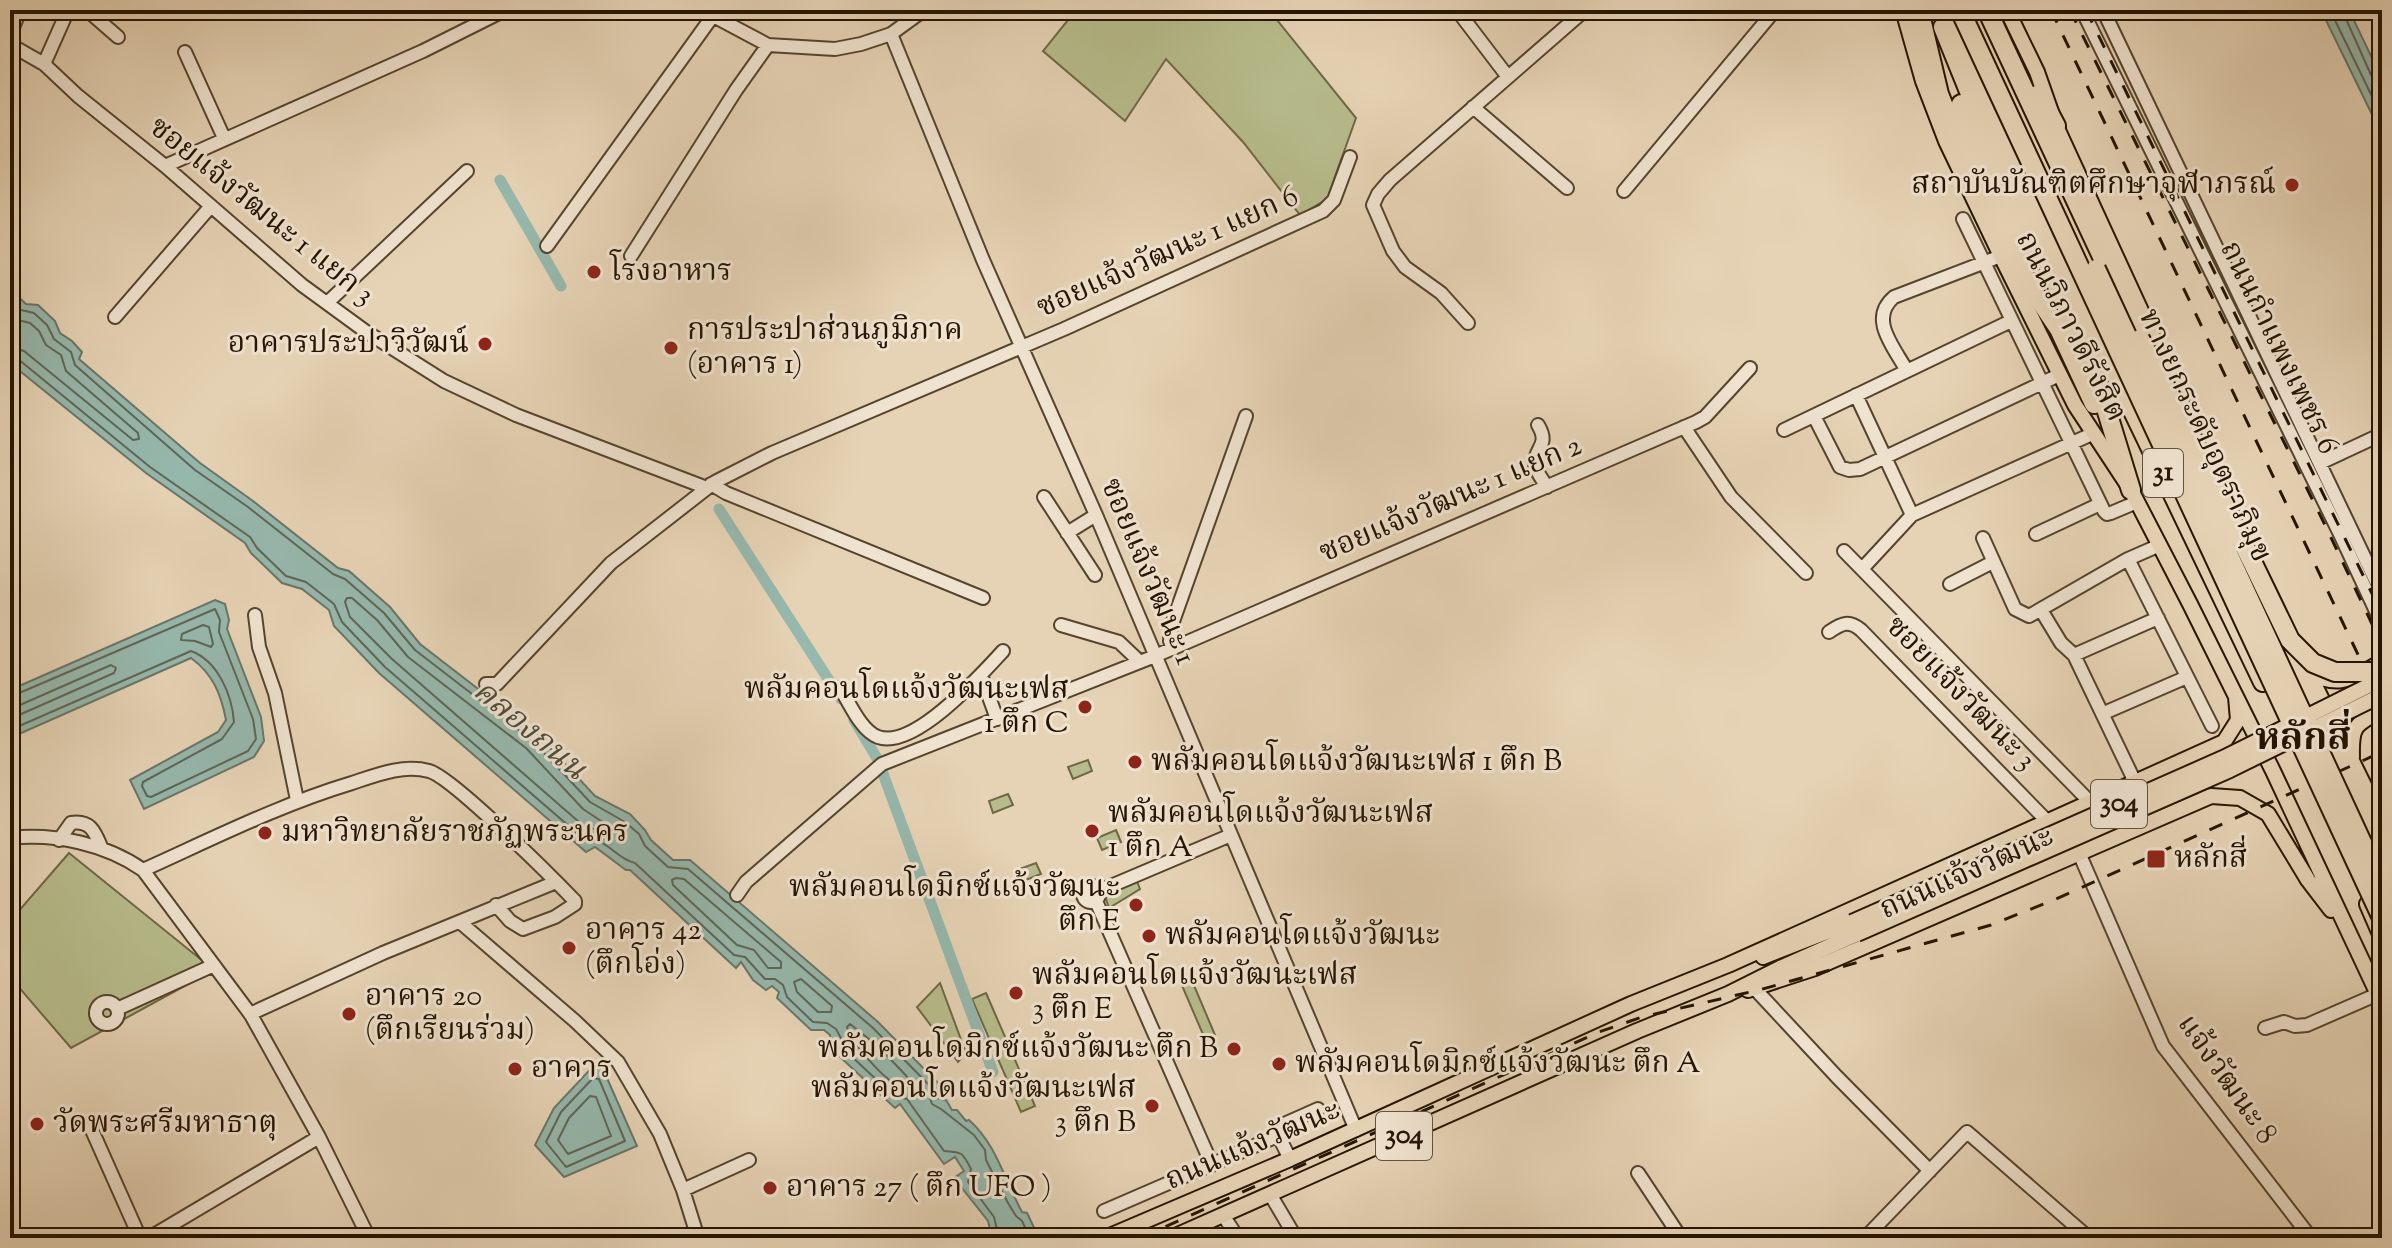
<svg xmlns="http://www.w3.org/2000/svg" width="2392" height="1248" font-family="'Sorts Mill Goudy','Noto Serif Thai',serif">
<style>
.green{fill:#b7bc8c;stroke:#6e6846;stroke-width:2}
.water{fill:#96b8ad;stroke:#697668;stroke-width:2}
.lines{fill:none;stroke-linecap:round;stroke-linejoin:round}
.shore{stroke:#5e6656;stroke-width:2}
.canal{stroke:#96b8ad;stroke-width:11}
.minor-casing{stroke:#55442d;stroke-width:16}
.major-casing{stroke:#251400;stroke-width:18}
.highway-casing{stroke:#251400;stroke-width:22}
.minor{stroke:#efe2cf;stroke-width:12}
.major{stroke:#e6d3b5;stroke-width:14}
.highway{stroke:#e6d3b5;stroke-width:18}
.rail{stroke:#251400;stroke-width:3;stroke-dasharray:14 14;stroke-linecap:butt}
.major-bridge-casing{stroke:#251400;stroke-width:18;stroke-linecap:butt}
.highway-bridge-casing{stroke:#251400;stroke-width:22;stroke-linecap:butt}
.major-bridge{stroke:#e6d3b5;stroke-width:14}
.highway-bridge{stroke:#e6d3b5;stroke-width:18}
.poi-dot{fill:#8f2418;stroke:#efe2cf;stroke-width:3}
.labels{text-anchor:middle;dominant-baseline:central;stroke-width:6;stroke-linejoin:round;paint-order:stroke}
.shield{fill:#efe2cf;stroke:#62523e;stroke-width:2}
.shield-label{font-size:28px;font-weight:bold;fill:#251400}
.poi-label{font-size:30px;fill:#251400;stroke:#efe2cf;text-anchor:start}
.street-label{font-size:30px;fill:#251400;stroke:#efe2cf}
.water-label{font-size:32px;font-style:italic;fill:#4d4d3d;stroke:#efe2cf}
.district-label{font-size:38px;font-weight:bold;fill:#251400;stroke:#efe2cf}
</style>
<rect width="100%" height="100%" fill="#e6d3b5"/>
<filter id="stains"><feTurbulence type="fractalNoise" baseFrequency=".0025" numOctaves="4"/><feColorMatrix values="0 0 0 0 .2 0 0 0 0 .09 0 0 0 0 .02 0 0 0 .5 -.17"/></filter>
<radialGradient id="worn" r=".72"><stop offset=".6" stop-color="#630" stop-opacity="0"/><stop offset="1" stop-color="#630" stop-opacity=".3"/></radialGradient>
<path class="green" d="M1076 10H1269L1356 118 1327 199 1300 215 1243 142 1166 59 1125 121 1043 51Z
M1088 760 1092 771 1073 779 1068 767Z
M1008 794 1013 805 993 813 989 801Z
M1116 830 1121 842 1102 850 1097 838Z
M69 853 214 970 71 1048 10 977V921Z
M1036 863 1041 874 1021 882 1017 870Z
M1136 879 1140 889 1109 908 1104 893Z
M1190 976 1215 1035 1205 1039 1180 981Z
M940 983 966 1053 958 1062 917 1007Z
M986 993 1035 1106 1021 1112 972 999Z"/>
<path class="water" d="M2321 10H2349L2382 79V135Z
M10 289 26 304 38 305 55 321 60 333 72 341 82 352 79 359 200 463 253 501 338 568 349 571 390 607 420 644 538 735 595 796 630 814 645 830 651 840 673 860H690L878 1022 944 1089 937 1098 946 1100 952 1110H957L966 1121 969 1120C997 1145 1004 1179 1022 1212L1027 1213 1039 1238H992L988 1221 954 1178 964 1171 955 1157 944 1164 900 1104 895 1108 839 1056 841 1051 831 1043 830 1035 824 1030H811L777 998 779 992 772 986 766 990 753 980 741 962 736 968 630 870H626L595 847 586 852 379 673 334 626 329 610 302 589 282 583 251 553 245 543 146 473 10 363Z
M215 600 225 604 229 620 227 629 261 717 264 741 254 757 144 809 130 780 218 732 226 720C221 694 213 674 191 658L10 738V690Z
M599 1060 637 1146 564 1177 535 1145 554 1108Z"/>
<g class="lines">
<path class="shore" d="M2330 10 2382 117
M2342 10 2371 75 2382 80
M10 300 21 310 34 313 47 325 54 339 71 352 75 365 195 470 248 507 333 574 345 579 384 613 415 650 533 741 590 802 625 822 639 834 645 846 668 867 688 869 873 1028 931 1087 930 1098 932 1104 941 1109 974 1135 985 1150 986 1160 1008 1203 1016 1216 1022 1221 1030 1238
M10 314 18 320 30 323 39 331 46 345 61 355 66 371 138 433 139 439 133 440 24 351 10 347
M10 357 18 359 150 467 250 537 257 548 286 576 306 582 334 604 342 622 385 667 585 840C609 838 614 858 635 863L734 955 745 957 765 979H775L783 985 787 997 813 1022 827 1023 836 1029 850 1055 894 1096 907 1099 944 1151C961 1152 962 1151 971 1169L968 1182 994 1217 999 1238
M347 598H352L377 620 408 657 526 748 583 809 604 823V829H587L392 659 350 617 345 602Z
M203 625 209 627 213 644 211 647 195 641 181 640 182 634Z
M10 697 215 609 220 620 219 632 253 719 256 739 248 751 151 797 147 796 142 786 143 782 222 739 234 722C232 695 218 661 191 651L10 730
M10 707 20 705 111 665 116 668 114 673 10 719
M676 878 684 879 781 962V968H768L754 950 737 945 673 885 672 880Z
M801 979 832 1006 831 1012H818L797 992 794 982Z
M850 1024 879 1047 912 1082V1087C909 1087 902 1087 899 1086 884 1080 851 1042 847 1027Z
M593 1078 599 1079 625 1141 566 1167 546 1142 561 1112Z
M590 1096 596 1097 611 1136 568 1154 558 1140 569 1118Z"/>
<path class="canal" d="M500 180 561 286
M719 509 841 699
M854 720 878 760 993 1072"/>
<defs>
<path id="minor" d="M87 10 118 37
M702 10 768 45 835 49 861 44 891 34 924 10
M1457 10 1508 77
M2082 10 2340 534 2382 624
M2103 10 2382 594
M891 34 983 260 1096 515 1356 1130
M10 35 20 10
M16 48 44 64 78 96 165 166 302 285 365 331 444 381 516 415 707 488
M185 52 224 138
M44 64 68 10
M1473 107 1567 188
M165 166 423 51 505 10
M1624 191 1775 10
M1963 219 2104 511 2107 514 2111 513 2137 502
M547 246 712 17
M631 256 736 90 768 45
M327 303 467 171
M115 317 211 206
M1468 323 1441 293 1405 267 1393 251 1373 205 1378 194 1390 180 1585 10
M1907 371C1894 347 1868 319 1894 297L2001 256
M1856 395 1912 515
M1815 418 1840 467 1849 470 1860 469 2059 375
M1538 425C1550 445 1535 447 1535 463 1535 471 1543 480 1547 487
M1684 427 1731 497 1806 573
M1784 430 2011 321
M2320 463 2382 434
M711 484 726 493 983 598
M1044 497 1095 575
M1067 533 1096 515
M2036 534 2100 504
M1983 538 2015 609 2029 616 2128 559 2160 545
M1844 551 2090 802
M2128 559 2212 726
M1862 569 1912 515 2092 434
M1950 584 1993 562
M2041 610 2061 643 2074 655 2158 618
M255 615 259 647 275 693 297 800
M1061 625 1119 642 1139 661
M1829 632C1842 623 1849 620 1861 630L2047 821
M1173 649 1170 641 1171 627 1246 416
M2074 655 2135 782
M981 675 997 719
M486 684H497L611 563 715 482 772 453 1064 329 1323 211 1334 200 1350 157
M840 688C849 702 861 731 878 737 914 750 981 675 1003 651
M2104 713 2187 677
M10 838C55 833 106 844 143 870L251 1015 319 1137 369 1238
M59 840 71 823C91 820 95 832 102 849
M2079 853 2163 1046 2311 1238
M143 870C212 839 279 805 352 783 376 775 403 764 429 771 452 777 553 878 575 901V904L555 917 523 929 510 921 496 905
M1083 894a8 8 0 1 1 16 0a8 8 0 1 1-16 0Z
M1099 891 1231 835
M737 895 746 882 882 764 1155 656 1696 422 1705 417 1750 368
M1096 901 1212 1165
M461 923 575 1021 618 1062 660 1134 683 1190 698 1238
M1755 989 1837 1077 1930 1171
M96 1013a11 11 0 1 1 22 0a11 11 0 1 1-22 0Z
M117 1009 214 965
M250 1014 383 953 556 882
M2265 1028 2284 1022 2295 1026 2307 1025 2378 994
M91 1128 140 1238
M1281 1141 1277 1131 1282 1125 1318 1109
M1638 1173 1681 1238
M683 1190 749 1160
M1270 1194 1296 1238
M1104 1211 1275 1137 1280 1139 1290 1159
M1223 1215 1238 1238
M149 1238 319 1137
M1698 1238 1706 1236 1710 1238
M1865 1238 1967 1132 2089 1238"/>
<path id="major" d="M1903 10 1923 81 1946 141 2001 256 2075 405 2131 490 2190 604 2273 771 2382 1003
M2007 10 2037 72 2056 126 2182 400
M2300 655 2382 822
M2309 673C2341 689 2353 677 2382 662
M2352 757C2351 725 2355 725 2382 710
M1763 957 1852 922
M1748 990 1815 968 2211 796 2240 798 2268 814 2308 880 2331 910
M1105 1238 1290 1159 1631 1004 1728 965 2224 742 2238 720 2236 697
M1171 1238 1637 1031 1728 994 1780 968 1857 934"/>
<path id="highway" d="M1919 10 1939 94 1969 170 2030 286 2059 329 2094 404
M1946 10 2071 282 2263 682
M1987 10 2147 353
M1943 27 1975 106 2080 336 2101 392 2131 490
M2039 94 2056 126
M1961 104 1989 175 2028 256
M2277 630 2382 851
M2369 904 2382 934"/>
</defs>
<use href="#minor" class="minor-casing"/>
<use href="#major" class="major-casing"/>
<use href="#highway" class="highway-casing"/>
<use href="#minor" class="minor"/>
<use href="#major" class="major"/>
<use href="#highway" class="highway"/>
<path class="rail" d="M2051 10 2382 705
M2070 10 2326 527 2382 645
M2086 10 2382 614
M1140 1238 1599 1032 1642 1017 1759 990 1991 925 2056 899 2382 752"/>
<defs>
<path id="major-bridge" d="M1852 922 2223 758 2382 679
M1857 934 2230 770 2382 695"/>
<path id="highway-bridge" d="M1960 10 2382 918
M2096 269 2378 877
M2140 339 2184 421 2290 640 2313 663 2335 672H2382"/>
</defs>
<use href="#major-bridge" class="major-bridge-casing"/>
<use href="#highway-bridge" class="highway-bridge-casing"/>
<use href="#major-bridge" class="major-bridge"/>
<use href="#highway-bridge" class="highway-bridge"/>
</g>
<g class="poi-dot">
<circle cx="2292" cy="185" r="8"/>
<circle cx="594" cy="272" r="8"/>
<circle cx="485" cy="344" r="8"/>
<circle cx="671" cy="348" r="8"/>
<circle cx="1085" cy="707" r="8"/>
<circle cx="1135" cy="762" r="8"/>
<circle cx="1092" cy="831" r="8"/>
<circle cx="265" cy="833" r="8"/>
<rect x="2146" y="849" width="20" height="20" rx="4"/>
<circle cx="1136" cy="905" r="8"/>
<circle cx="1149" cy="936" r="8"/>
<circle cx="569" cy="948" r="8"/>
<circle cx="1016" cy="993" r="8"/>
<circle cx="349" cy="1014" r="8"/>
<circle cx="1234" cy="1049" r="8"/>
<circle cx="1279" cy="1064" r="8"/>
<circle cx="515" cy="1069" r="8"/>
<circle cx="1152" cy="1106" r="8"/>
<circle cx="37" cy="1124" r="8"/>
<circle cx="770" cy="1188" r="8"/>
</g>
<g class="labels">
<g class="shield">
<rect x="2143" y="449" width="40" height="48" rx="6"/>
<rect x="2091" y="780" width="56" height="48" rx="6"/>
<rect x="1376" y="1112" width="56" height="48" rx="6"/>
</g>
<g class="shield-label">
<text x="2163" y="473">31</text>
<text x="2119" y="804">304</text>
<text x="1404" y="1136">304</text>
</g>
<g class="poi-label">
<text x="2276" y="185" text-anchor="end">สถาบันบัณฑิตศึกษาจุฬาภรณ์</text>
<text x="610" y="272">โรงอาหาร</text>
<text x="687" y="331">การประปาส่วนภูมิภาค<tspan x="687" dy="34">(อาคาร 1)</tspan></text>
<text x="469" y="344" text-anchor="end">อาคารประปาวิวัฒน์</text>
<text x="1069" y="690" text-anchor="end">พลัมคอนโดแจ้งวัฒนะเฟส<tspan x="1069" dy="34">1 ตึก C</tspan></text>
<text x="1151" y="762">พลัมคอนโดแจ้งวัฒนะเฟส 1 ตึก B</text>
<text x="1108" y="814">พลัมคอนโดแจ้งวัฒนะเฟส<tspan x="1108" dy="34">1 ตึก A</tspan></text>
<text x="281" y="833">มหาวิทยาลัยราชภัฏพระนคร</text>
<text x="2174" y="859">หลักสี่</text>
<text x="1120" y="888" text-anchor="end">พลัมคอนโดมิกซ์แจ้งวัฒนะ<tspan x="1120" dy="34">ตึก E</tspan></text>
<text x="585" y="931">อาคาร 42<tspan x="585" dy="34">(ตึกโอ่ง)</tspan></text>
<text x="1165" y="936">พลัมคอนโดแจ้งวัฒนะ</text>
<text x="1032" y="976">พลัมคอนโดแจ้งวัฒนะเฟส<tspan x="1032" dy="34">3 ตึก E</tspan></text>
<text x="365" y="997">อาคาร 20<tspan x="365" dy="34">(ตึกเรียนร่วม)</tspan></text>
<text x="1218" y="1049" text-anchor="end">พลัมคอนโดมิกซ์แจ้งวัฒนะ ตึก B</text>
<text x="1295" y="1064">พลัมคอนโดมิกซ์แจ้งวัฒนะ ตึก A</text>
<text x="531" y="1069">อาคาร</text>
<text x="1136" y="1089" text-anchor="end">พลัมคอนโดแจ้งวัฒนะเฟส<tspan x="1136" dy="34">3 ตึก B</tspan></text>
<text x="53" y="1124">วัดพระศรีมหาธาตุ</text>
<text x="786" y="1188">อาคาร 27 ( ตึก UFO )</text>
</g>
<g class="street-label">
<text transform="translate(261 212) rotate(39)">ซอยแจ้งวัฒนะ 1 แยก 3</text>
<text transform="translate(1168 253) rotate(-24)">ซอยแจ้งวัฒนะ 1 แยก 6</text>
<text transform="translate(2070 327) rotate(63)">ถนนวิภาวดีรังสิต</text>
<text transform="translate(2278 348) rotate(64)">ถนนกำแพงเพชร 6</text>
<text transform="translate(2204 436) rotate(65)">ทางยกระดับอุตราภิมุข</text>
<text transform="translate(1451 500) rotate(-23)">ซอยแจ้งวัฒนะ 1 แยก 2</text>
<text transform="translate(1147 572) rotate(67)">ซอยแจ้งวัฒนะ 1</text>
<text transform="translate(1960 694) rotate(46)">ซอยแจ้งวัฒนะ 3</text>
<text transform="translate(1967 874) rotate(-24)">ถนนแจ้งวัฒนะ</text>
<text transform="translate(2226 1080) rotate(55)">แจ้งวัฒนะ 8</text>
<text transform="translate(1253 1146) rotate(-23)">ถนนแจ้งวัฒนะ</text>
</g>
<g class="water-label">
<text transform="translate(529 731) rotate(40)">คลองถนน</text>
</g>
<g class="district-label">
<text x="2303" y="740">หลักสี่</text>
</g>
</g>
<rect width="2392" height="1248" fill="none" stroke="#e6d3b5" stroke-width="40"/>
<rect x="12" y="12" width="2368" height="1224" fill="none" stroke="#251400" stroke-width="4"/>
<rect x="20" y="20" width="2352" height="1208" fill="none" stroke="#251400" stroke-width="2"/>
<rect width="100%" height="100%" filter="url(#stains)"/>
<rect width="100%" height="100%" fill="url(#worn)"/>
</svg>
